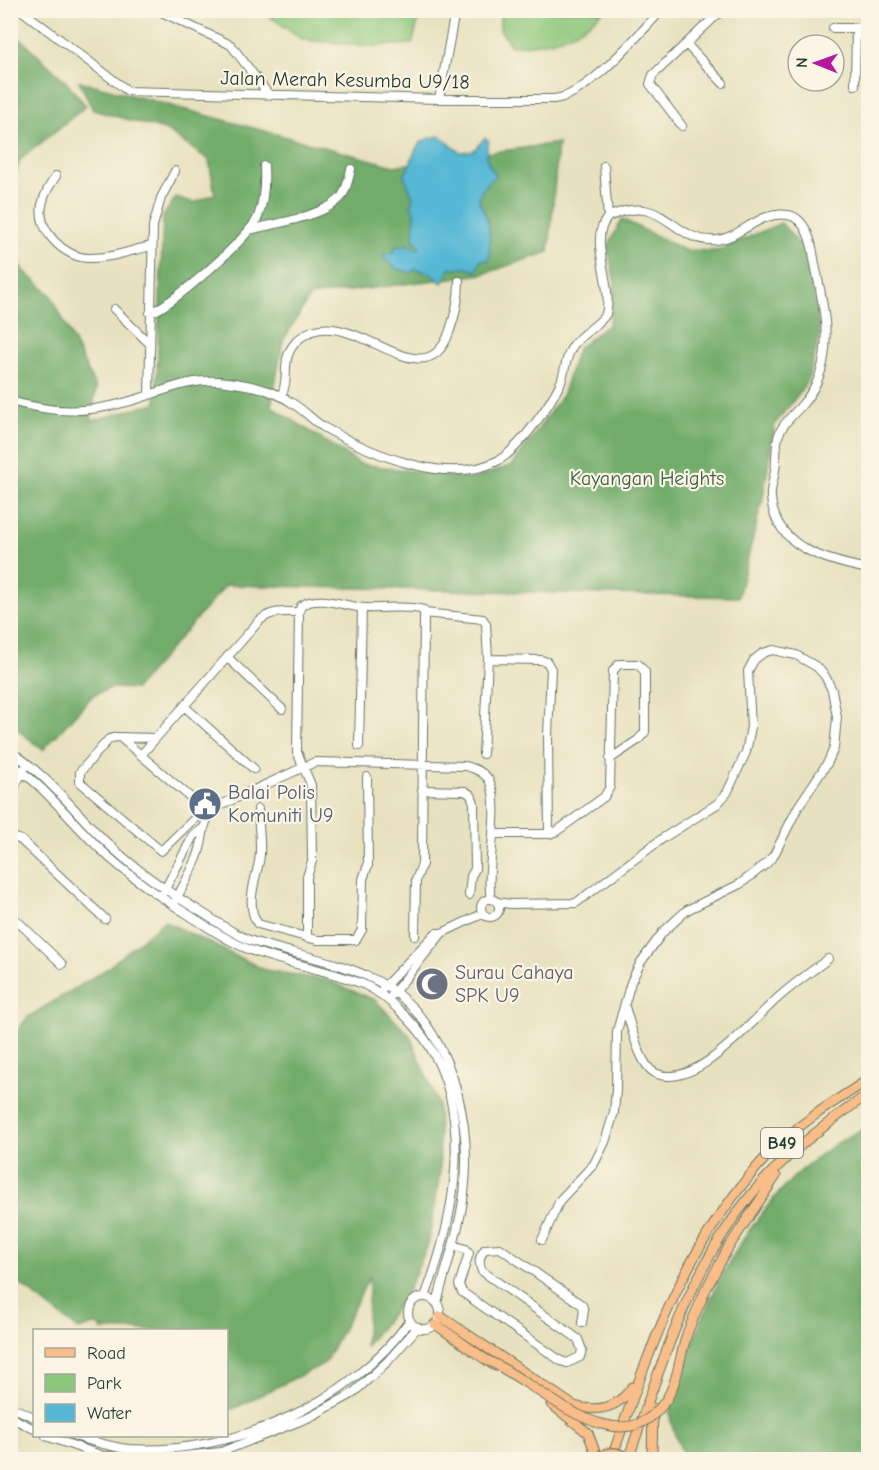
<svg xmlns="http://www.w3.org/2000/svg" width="879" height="1470" font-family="'Comic Neue',sans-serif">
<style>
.green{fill:#8dc77b;stroke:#568258;stroke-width:1.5}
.forest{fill:#72ac6b;stroke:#487450;stroke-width:1.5}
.water{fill:#56b8d5;stroke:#3a7a84;stroke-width:1.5}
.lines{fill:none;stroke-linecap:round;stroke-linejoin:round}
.minor-casing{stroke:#657665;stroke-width:10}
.major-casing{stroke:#657665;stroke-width:11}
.minor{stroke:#fff;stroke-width:8}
.major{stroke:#f8bd88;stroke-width:9}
.major-bridge-casing{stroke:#657665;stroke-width:11;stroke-linecap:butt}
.major-bridge{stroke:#f8bd88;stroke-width:9}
.labels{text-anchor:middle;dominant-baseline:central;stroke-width:4.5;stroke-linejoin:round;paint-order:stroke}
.shield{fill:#fcf5e5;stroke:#617469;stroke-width:1.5}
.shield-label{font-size:18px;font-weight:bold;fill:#1f3d34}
.street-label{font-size:20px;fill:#1f3d34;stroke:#fcf5e5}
.park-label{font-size:20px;fill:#3a6046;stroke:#fcf5e5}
.service-label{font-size:20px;fill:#4e5e75;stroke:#fcf5e5;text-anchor:start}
.worship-label{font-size:20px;fill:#5b616d;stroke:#fcf5e5;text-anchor:start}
</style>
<rect width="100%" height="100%" fill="#fcf5e5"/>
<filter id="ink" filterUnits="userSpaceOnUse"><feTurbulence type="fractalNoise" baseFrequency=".0167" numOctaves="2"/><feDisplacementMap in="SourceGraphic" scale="12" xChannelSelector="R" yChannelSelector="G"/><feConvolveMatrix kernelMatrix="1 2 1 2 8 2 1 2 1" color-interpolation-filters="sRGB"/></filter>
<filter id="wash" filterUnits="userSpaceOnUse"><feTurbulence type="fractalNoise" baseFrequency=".008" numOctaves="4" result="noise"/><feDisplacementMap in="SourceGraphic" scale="24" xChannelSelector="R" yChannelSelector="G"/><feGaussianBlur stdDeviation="1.35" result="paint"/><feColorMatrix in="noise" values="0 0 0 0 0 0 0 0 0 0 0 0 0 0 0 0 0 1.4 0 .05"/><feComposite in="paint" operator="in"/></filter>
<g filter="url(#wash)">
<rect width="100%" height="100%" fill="#e8e1bf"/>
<path class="green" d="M262 11H421L412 44 372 46 304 40Z
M500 11V10L604 11C573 39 552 43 511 46L500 30Z"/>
<path class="forest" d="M11 30 66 82 86 106 20 160 11 189Z
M79 81 394 166 558 143 549 252 483 274 310 296 283 341 271 406 360 464 473 479 513 465 563 394 577 349 609 324 615 285 608 246 622 219 684 250 717 251 781 223 807 253 820 334 807 383 775 424 763 497 738 597 226 585 135 689 111 688 93 695 43 750 11 724 10 232 22 269 51 295 96 388 91 421 156 403 163 216 176 197 194 203 215 194 209 160 165 130 93 110Z
M164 921 265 970 326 980 375 1000 410 1036 438 1103 440 1173 428 1245 404 1298 365 1347 370 1276 325 1363 233 1409 227 1408 226 1330H101L102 1327 94 1325 79 1330 11 1277V1038L28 1017 105 970Z
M868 1127V1459H685C680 1446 669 1425 670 1411 671 1398 679 1381 684 1368 714 1273 773 1168 868 1127Z"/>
<path class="water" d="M440 136 460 152 473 151 485 138 489 141C483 154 487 164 496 175 465 204 486 199 489 230 491 240 489 250 489 260H480L477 271 466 268 450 269 442 283 430 273 415 269 411 273 395 268 383 257 386 253H394L395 247 409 244 415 250 420 248 413 238 415 213 411 205 413 197 404 176C418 154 409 141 440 136Z"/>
</g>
<g filter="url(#ink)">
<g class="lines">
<defs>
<path id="minor" d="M21 10 128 91 439 99H554C588 96 637 35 662 10
M157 10 231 45 269 95
M833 28H868
M686 44 723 83
M855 85 856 28
M439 99 455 11
M682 126 650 84 653 75 722 10
M604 166 608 217
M56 176C50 185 44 194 42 205 37 231 64 257 88 258 110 259 131 250 152 246
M249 230C273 224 327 216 342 196 347 188 349 178 351 169
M114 309 150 344
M150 313C172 305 249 238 258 217 264 201 265 184 264 166
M149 395 153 226 161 198 175 171
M281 396C292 376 277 358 300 338 349 297 425 408 450 330 456 313 459 299 459 281
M10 401C54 413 83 414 127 402 157 394 187 378 219 381 245 384 271 388 292 403 304 410 313 421 325 428 370 453 447 487 497 461 519 450 549 406 560 384 565 373 565 360 571 349 578 334 597 328 606 314 614 283 587 239 608 217 665 190 671 244 717 240 742 237 760 210 788 215 806 218 812 243 814 259 821 296 832 333 821 371 817 384 810 396 801 406 793 415 783 423 779 434 775 445 777 459 775 470 774 479 770 488 771 497 774 548 828 561 868 569
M424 613 483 619 486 624 488 659 483 754
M227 657 282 709
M488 659 541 660 547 662 551 669 548 735 549 834
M184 706 254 769
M156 738 116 737 109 739 80 772V782L161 851 196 817
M122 739 210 814
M359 746 362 608
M10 751C44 773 68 803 96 832 124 861 159 886 193 907 212 918 232 934 252 941 291 954 331 959 369 977 444 1010 472 1108 465 1183 462 1224 447 1263 437 1303
M141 755 259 621C272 610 283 612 299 612
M10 763C42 784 65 814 92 841 120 870 155 894 189 915 208 927 227 941 248 949 286 964 327 969 365 985 378 991 391 1002 401 1012 481 1085 459 1207 425 1297
M422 790 465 791 471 795 474 803 475 869 471 876 469 895
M10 795 24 769
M258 809C258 826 263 849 258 866 254 883 246 908 258 924L317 940H356L362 930 363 879 368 865 367 777
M493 834H549L557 831 604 797 610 787 613 671 619 664H638L645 672V732L638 740 610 759
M10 836 21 840 105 919
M163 893 193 836 202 829
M481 908a9 9 0 1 1 18 0a9 9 0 1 1-18 0Z
M175 902C182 887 191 873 197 858 207 835 197 820 223 804L315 762 466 766C477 769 488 774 491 785 501 814 485 868 491 899
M497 902 511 904 576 903 663 838 717 804 727 793 746 752 751 727 748 671 754 660 763 653 773 650 796 655 817 667 825 676 832 690 837 717 834 748 828 762 798 807 774 855 766 864 740 884 687 910 663 932 641 962 631 982 617 1031 616 1090 614 1112 605 1142 594 1164 560 1200 542 1240
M10 914 62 964
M307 938V877L312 861 311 785 297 752 299 612 301 606C318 593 348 608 367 608 384 609 407 605 424 610L422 864 416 880 415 936
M383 988 436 933H442L482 914
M392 995 442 933
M625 1007C631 1024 639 1065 655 1073 695 1092 753 1019 780 996 795 983 812 971 828 959
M453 1245 466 1249 469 1253 459 1285 462 1292 561 1361 567 1363 580 1357 582 1350 578 1339 482 1271C478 1263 479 1256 485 1249L500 1248 582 1305 584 1310 582 1323
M408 1313a16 16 0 1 1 32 0a16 16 0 1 1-32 0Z
M10 1407 34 1417
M10 1417 34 1429
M46 1436 103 1456 166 1458 221 1452 310 1417 352 1394 388 1361 418 1327
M75 1436C92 1441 110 1447 129 1449 231 1455 350 1405 410 1320"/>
<path id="major" d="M705 1291 728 1248 776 1176
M440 1316 574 1406C598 1412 618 1409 632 1387
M435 1324 495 1366
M551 1404 588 1433 598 1460
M611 1460C650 1348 684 1246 766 1157 795 1126 833 1102 868 1080
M628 1460C660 1368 688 1272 751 1195 784 1155 826 1124 868 1094
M652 1460 653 1408"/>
</defs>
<use href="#minor" class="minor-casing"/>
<use href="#major" class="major-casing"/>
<use href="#minor" class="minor"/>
<use href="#major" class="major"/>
<defs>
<path id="major-bridge" d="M489 1361C540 1384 620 1470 666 1400 678 1381 680 1355 687 1334 692 1320 699 1306 705 1291
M594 1460C606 1451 617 1449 629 1460"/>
</defs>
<use href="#major-bridge" class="major-bridge-casing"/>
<use href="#major-bridge" class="major-bridge"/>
</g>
</g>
<defs>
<symbol id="civic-disc" viewBox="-11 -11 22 22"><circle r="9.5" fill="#5c6f8a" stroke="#fcf5e5"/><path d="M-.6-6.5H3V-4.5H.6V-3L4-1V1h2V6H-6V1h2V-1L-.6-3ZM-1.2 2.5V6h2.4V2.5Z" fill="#fff"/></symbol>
<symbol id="mosque-disc" viewBox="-11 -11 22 22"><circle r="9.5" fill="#6b7280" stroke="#fcf5e5"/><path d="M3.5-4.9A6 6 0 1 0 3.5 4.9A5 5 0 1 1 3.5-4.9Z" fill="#fff"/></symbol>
</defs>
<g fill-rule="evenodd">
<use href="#civic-disc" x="186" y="785" width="38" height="38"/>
<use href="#mosque-disc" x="413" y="965" width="38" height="38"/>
</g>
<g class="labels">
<rect class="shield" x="761" y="1128" width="42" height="30" rx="4.5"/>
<g class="shield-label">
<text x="782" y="1143">B49</text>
</g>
<g class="street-label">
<text transform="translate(345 80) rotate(1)">Jalan Merah Kesumba U9/18</text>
</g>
<g class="park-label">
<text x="647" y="478">Kayangan Heights</text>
</g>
<g class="service-label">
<text x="228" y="792">Balai Polis<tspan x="228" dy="23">Komuniti U9</tspan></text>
</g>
<g class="worship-label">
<text x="455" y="972">Surau Cahaya<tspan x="455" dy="23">SPK U9</tspan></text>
</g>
</g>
<rect width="879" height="1470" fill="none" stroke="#fcf5e5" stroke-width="36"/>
<rect x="33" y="1329" width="195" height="108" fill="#fcf5e5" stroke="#a4ab9e" stroke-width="1.5"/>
<rect x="45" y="1348" width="30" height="9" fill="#f8bd88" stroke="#a4ab9e" stroke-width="1.5"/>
<text x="87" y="1359" font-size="18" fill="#1f3d34">Road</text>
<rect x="45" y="1374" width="30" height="18" fill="#8dc77b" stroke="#a4ab9e" stroke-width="1.5"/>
<text x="87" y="1389" font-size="18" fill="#1f3d34">Park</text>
<rect x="45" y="1404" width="30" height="18" fill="#56b8d5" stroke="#a4ab9e" stroke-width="1.5"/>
<text x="87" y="1419" font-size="18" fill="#1f3d34">Water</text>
<g transform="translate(816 63) rotate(271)"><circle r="28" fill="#fcf5e5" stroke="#a4ab9e" stroke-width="1.5"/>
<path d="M0-4.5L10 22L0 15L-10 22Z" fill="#b5179e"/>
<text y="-9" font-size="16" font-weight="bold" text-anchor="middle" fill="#1f3d34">N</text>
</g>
</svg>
